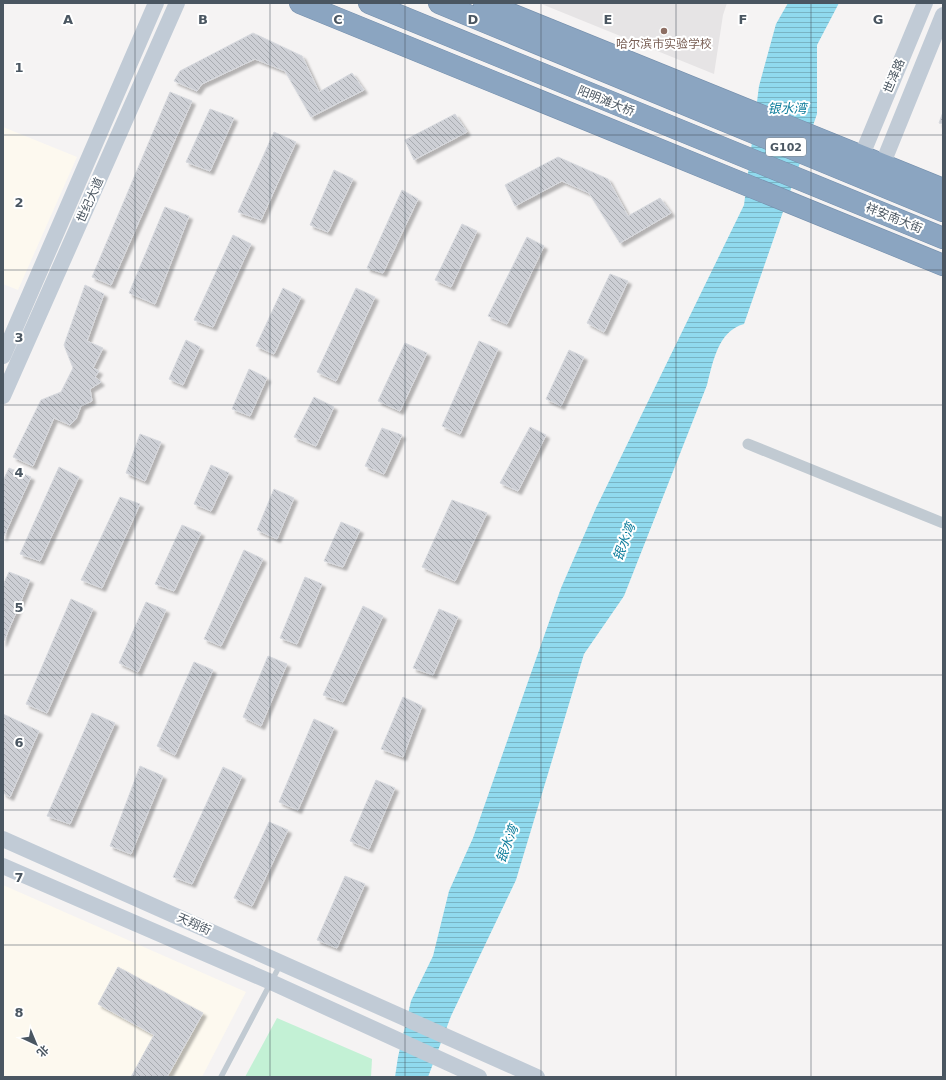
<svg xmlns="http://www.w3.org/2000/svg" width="946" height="1080" font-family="'DejaVu Sans','Noto Sans SC',sans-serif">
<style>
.commercial{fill:#fdf9ef}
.education{fill:#e6e4e5}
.park{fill:#c3f1d5}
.water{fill:url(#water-rules)}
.building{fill:url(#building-back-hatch);stroke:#d7d9de;filter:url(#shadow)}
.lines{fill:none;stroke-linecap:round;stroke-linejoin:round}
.highway-casing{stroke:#7690ad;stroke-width:22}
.lane{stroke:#c1cad2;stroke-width:5.5}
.street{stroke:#c1cad2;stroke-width:11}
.secondary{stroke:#c1cbd6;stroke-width:16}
.highway{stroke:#8ba5c1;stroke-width:21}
.grid{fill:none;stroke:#4a5661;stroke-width:1;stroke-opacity:0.55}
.education-dot{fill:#8d6e63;stroke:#fff;stroke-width:1.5}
.labels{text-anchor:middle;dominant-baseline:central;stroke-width:4;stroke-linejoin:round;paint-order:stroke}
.shield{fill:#fff;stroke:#808990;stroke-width:1}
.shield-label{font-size:11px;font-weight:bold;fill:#4a5661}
.education-label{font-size:12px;fill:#785e54;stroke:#fff}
.street-label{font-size:12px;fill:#4a5661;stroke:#fff}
.water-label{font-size:13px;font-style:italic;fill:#0c7c9b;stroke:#fff}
.grid-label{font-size:13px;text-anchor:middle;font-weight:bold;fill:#4a5661;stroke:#fff;stroke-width:4;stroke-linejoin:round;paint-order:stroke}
</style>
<defs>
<pattern id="water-rules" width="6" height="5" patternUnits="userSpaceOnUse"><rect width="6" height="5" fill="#90daee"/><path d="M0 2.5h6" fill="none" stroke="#78b4c4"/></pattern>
<pattern id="building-back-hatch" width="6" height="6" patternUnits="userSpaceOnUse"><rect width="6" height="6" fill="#cdcfd5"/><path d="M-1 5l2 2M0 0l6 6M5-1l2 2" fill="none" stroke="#a8abb0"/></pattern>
<filter id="shadow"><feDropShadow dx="3.5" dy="3.5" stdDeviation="1" flood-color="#0004"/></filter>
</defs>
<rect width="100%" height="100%" fill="#f5f3f3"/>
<path class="commercial" d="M3 127 77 157 18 290 3 284Z
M3 885 246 992 202 1077H3Z"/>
<path class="education" d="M539 3H727L723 15 714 74Z"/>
<path class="park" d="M277 1018 372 1059 371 1077H245Z"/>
<path class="water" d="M788 3H839L817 45V114L744 324C718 331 713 362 707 385L624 596 584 654 516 880 451 1016 428 1077H395L398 1057 411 1001 433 956 449 891 473 838 561 588 596 508 744 205 759 86 776 24Z"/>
<path class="building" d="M253 33 302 56 319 92 352 73 364 90 311 117 285 71 255 59 202 84 197 91 174 81 180 71Z
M170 92 192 101 111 285 92 277Z
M210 109 234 118 210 171 186 162Z
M943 112V124L939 123Z
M455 114 467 132 414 160 405 140Z
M274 132 296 142 261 220 238 212Z
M558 157 608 179 628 216 660 198 671 213 620 243 589 193 562 181 515 206 505 185Z
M334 170 353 179 328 232 310 225Z
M402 190 418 199 383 273 367 268Z
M165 207 189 216 155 304 129 293Z
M462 224 477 231 451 287 435 280Z
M233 235 251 244 213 327 194 320Z
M527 237 544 246 507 324 488 316Z
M610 274 628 281 604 332 587 323Z
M85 285 104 294 87 341 103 348 93 368 99 371 95 377 101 382 90 389 92 401 81 406 76 419 70 425 54 418 33 466 13 457 41 400 61 392 73 368 64 345Z
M283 288 301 297 274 354 256 346Z
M356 288 375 297 336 381 317 372Z
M186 340 200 347 183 385 169 379Z
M479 341 498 349 460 434 442 426Z
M405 343 427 353 400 411 378 401Z
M569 350 584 357 561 406 546 399Z
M249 369 267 378 250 416 232 409Z
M314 397 334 407 316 446 294 437Z
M530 427 546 435 518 491 500 483Z
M382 428 402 435 384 474 365 466Z
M140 434 161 442 145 481 126 473Z
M211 465 229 473 211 511 194 504Z
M59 467 79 477 40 561 20 554Z
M9 468 31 477 3 538V481Z
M274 489 294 498 277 539 257 530Z
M120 497 140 504 102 588 81 580Z
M452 500 487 513 455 581 422 567Z
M341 522 360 530 343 567 324 561Z
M182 525 201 533 174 591 155 584Z
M244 550 263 559 221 646 204 639Z
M9 572 30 580 3 643V585Z
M305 577 322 584 297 644 280 638Z
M71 599 93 609 47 713 26 704Z
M146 602 166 610 138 672 119 663Z
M363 606 383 616 343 702 323 695Z
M439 609 458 617 433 675 413 668Z
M268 656 287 664 261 726 243 717Z
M194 662 213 670 175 755 157 746Z
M403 697 422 706 403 757 381 749Z
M92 713 115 723 70 824 47 816Z
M3 714 39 731 10 797 3 793Z
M314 719 334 728 298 810 279 802Z
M140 766 163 776 131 854 110 846Z
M223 767 242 776 192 884 173 877Z
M376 780 395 788 369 849 350 841Z
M269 822 288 830 252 906 234 898Z
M345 876 365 884 337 948 317 940Z
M118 967 203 1013 167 1077H131L154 1035 98 1004Z"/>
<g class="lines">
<defs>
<path id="highway" d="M300 3 943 265
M369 3 943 238
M439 3 943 211
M484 3 943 189"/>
</defs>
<use href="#highway" class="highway-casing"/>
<path class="lane" d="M221 1077 280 965"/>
<path class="street" d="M748 444 943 523"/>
<path class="secondary" d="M864 150 925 3
M885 158 943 15
M3 356 156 3
M3 396 177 3
M3 839 537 1077
M3 866 271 982 479 1077"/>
<use href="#highway" class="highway"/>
</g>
<path class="grid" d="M135 3V1077M270 3V1077M405 3V1077M541 3V1077M676 3V1077M811 3V1077M3 135H943M3 270H943M3 405H943M3 540H943M3 675H943M3 810H943M3 945H943"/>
<circle class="education-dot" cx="664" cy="31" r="4"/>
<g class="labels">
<rect class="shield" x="766" y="138" width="40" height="18" rx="3"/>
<g class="shield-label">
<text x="786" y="147">G102</text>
</g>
<g class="education-label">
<text x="664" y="44">哈尔滨市实验学校</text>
</g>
<g class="street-label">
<text transform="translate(894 76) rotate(-67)">世泽路</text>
<text transform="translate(606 101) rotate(22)">阳明滩大桥</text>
<text transform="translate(90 200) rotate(-66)">世纪大道</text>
<text transform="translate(894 218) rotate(22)">祥安南大街</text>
<text transform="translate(194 924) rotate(24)">天翔街</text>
</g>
<g class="water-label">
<text x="787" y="108">银水湾</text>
<text transform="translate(624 542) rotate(-69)">银水湾</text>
<text transform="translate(507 844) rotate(-69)">银水湾</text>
</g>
</g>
<g class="grid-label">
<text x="68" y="24">A</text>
<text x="203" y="24">B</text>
<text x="338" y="24">C</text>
<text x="473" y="24">D</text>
<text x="608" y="24">E</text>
<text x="743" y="24">F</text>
<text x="878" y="24">G</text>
<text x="19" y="72">1</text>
<text x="19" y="207">2</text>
<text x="19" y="342">3</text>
<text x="19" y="477">4</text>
<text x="19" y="612">5</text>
<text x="19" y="747">6</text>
<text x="19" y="882">7</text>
<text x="19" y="1017">8</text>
</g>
<rect width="946" height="1080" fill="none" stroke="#4a5661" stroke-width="8"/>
<g transform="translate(36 1044) rotate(136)" stroke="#ffffff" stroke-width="3" paint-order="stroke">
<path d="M0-3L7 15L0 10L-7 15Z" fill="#4a5661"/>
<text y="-6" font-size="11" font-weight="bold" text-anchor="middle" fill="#4a5661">北</text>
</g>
</svg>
